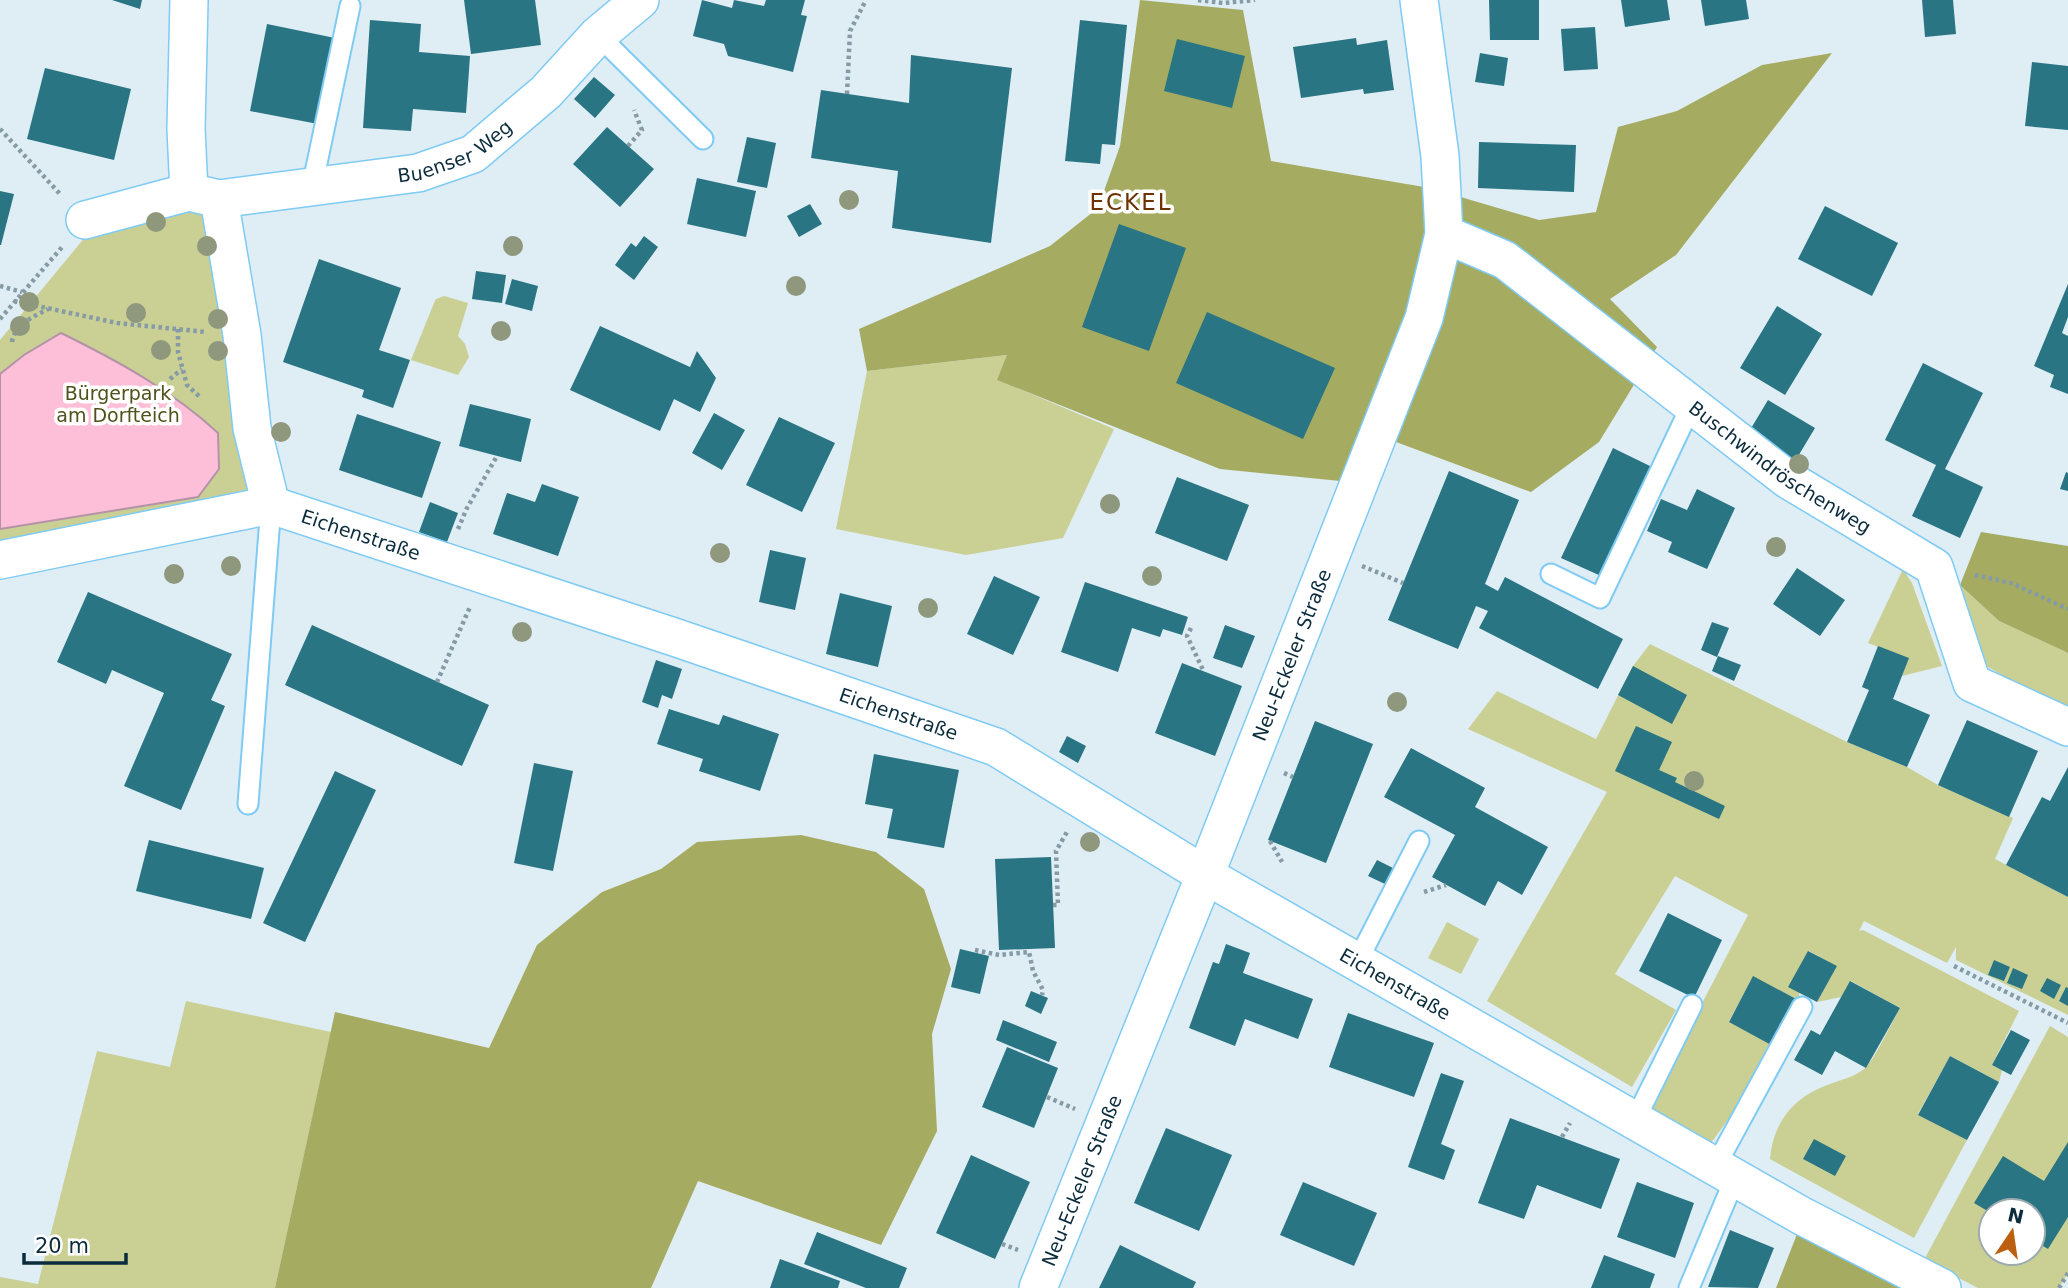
<svg xmlns="http://www.w3.org/2000/svg" width="2068" height="1288" font-family="'DejaVu Sans',sans-serif">
<style>
.green{fill:#cacf94;fill-rule:evenodd}
.forest{fill:#a6ab62}
.water{fill:#fdbfd8;stroke:#b493a9;stroke-width:2}
.building{fill:#297583}
.lines{fill:none;stroke-linecap:round;stroke-linejoin:round}
.lane-casing{stroke:#7fcbf3;stroke-width:23}
.street-casing{stroke:#7fcbf3;stroke-width:40}
.path{stroke:#859ba6;stroke-width:4.5;stroke-dasharray:3.5 3.5;stroke-linecap:butt}
.lane{stroke:#fff;stroke-width:19}
.street{stroke:#fff;stroke-width:37}
.tree{fill:#8f977d}
.labels{text-anchor:middle;dominant-baseline:central;stroke-width:7;stroke-linejoin:round;paint-order:stroke}
.street-label{font-size:19px;fill:#0b2c3c;stroke:#fff}
.park-label{font-size:19px;fill:#4e511a;stroke:#fff}
.quarter-label{font-size:23px;letter-spacing:2px;fill:#6d3200;stroke:#fff}
</style>
<rect width="100%" height="100%" fill="#dfedf5"/>
<path class="green" d="M181 204 203 210 254 494 0 550V340L91 230Z
M444 296 468 303 458 336 465 344 469 357 458 375 411 360 434 303 436 299Z
M1008 355 998 380 1114 429 1063 538 966 555 836 529 867 371Z
M1903 569 1912 583 1942 666 1902 676 1908 658 1868 643Z
M1960 585 1999 621 2068 653V713L1988 667 1963 617Z
M1650 644 1847 742 1907 767 1938 785 2013 818 1995 859 2068 897V1015L1956 960V947L1947 963 1864 921 1859 931 1863 930 2019 1011 1992 1065 2002 1070 1999 1082 1950 1056 1918 1114 1967 1140 1914 1238 1770 1159C1773 1122 1794 1096 1830 1084 1841 1080 1854 1077 1864 1069 1874 1061 1892 1022 1900 1008L1851 981 1841 997 1817 1002 1836 966 1809 951 1798 1000 1753 977 1729 1021 1770 1044 1730 1117 1711 1143 1648 1107 1748 915 1675 876 1615 974 1676 1010 1632 1087 1487 1001 1607 792 1468 729 1497 691 1596 739 1633 666Z
M1447 922 1479 939 1461 974 1428 958Z
M186 1001 331 1032 275 1288H0V1277L38 1284 97 1051 170 1067Z
M2050 1026 2068 1037V1273L2059 1288H1978L1924 1260ZM1991 1211H2033V1253H1991Z"/>
<path class="forest" d="M1140 0 1243 10 1271 161 1430 188 1539 220 1596 212 1618 127 1677 111 1762 65 1832 53 1676 255 1610 299 1657 347 1599 442 1531 492 1361 429 1340 481 1220 469 997 380 1007 355 867 371 859 329 1050 246 1098 208 1120 146Z
M1981 532 2068 546V653L1999 621 1960 585Z
M801 835 876 852 924 889 951 969 932 1034 937 1131 881 1245 698 1181 651 1288H275L335 1012 489 1048 537 945 602 892 661 869 697 842Z
M1799 1229 1908 1288H1776Z"/>
<path class="water" d="M61 333C116 360 173 391 218 433L219 469 198 497 0 529V374L24 355Z"/>
<path class="building" d="M112 0H142L140 9Z
M464 0H535L541 45 471 54Z
M702 0 732 8 734 0 764 6 766 0H805L801 15 807 16 793 72 728 56 724 44 693 36Z
M1489 0H1539V40H1490Z
M1621 0H1667L1670 20 1625 27Z
M1701 0H1746L1749 19 1705 26Z
M1922 0H1953L1956 34 1925 37Z
M370 20 421 24 419 52 470 56 466 113 413 109 411 131 363 128Z
M1080 20 1127 25 1115 145 1102 144 1100 164 1065 161Z
M267 24 335 38 318 124 250 111Z
M1595 27 1598 69 1564 71 1561 29Z
M1356 38 1357 45 1387 40 1394 90 1364 94 1363 89 1301 98 1293 47Z
M1177 39 1245 56 1232 108 1164 91Z
M1480 53 1508 58 1504 86 1475 82Z
M911 55 1012 68 991 243 892 228 898 171 811 158 821 90 909 103Z
M2032 62 2068 66V130L2025 126Z
M45 68 131 89 114 160 27 139Z
M594 77 615 95 595 118 574 99Z
M607 127 654 169 620 207 573 164Z
M747 137 776 143 767 188 737 182Z
M1479 142 1576 145 1574 192 1478 188Z
M697 178 756 191 746 237 687 224Z
M0 191 14 194 1 245H0Z
M810 204 822 224 799 237 787 216Z
M1825 206 1898 243 1872 296 1798 259Z
M1119 224 1186 248 1149 351 1082 327Z
M644 236 658 247 634 280 615 265 631 243 636 247Z
M319 259 401 288 379 350 410 360 393 408 362 397 364 390 283 362Z
M476 271 506 275 502 303 472 299Z
M512 279 538 286 532 311 505 304Z
M2068 284V317L2062 333 2068 336V394L2050 387 2054 375 2034 366Z
M1777 306 1822 334 1785 395 1740 368Z
M1207 312 1335 368 1303 439 1176 383Z
M600 326 690 367 697 351 716 378 700 412 674 399 660 431 570 390Z
M1923 363 1983 393 1945 469 1983 487 1960 538 1912 516 1936 465 1885 440Z
M1768 400 1815 428 1794 463 1747 435Z
M470 404 531 419 521 462 459 446Z
M714 413 745 430 722 470 692 453Z
M357 414 441 442 422 498 339 470Z
M779 417 835 443 802 512 746 485Z
M1613 448 1652 467 1601 576 1561 558Z
M1449 471 1519 500 1485 584 1498 591 1505 577 1623 639 1598 689 1479 628 1488 611 1476 606 1458 649 1388 620Z
M2066 472 2068 473V491L2060 489Z
M1177 477 1249 505 1227 561 1155 533Z
M542 484 579 497 558 556 493 534 507 493 535 502Z
M1697 489 1735 508 1707 569 1668 552 1672 542 1647 531 1661 499 1687 510Z
M430 502 458 513 447 542 419 532Z
M770 550 806 558 795 610 759 602Z
M1797 568 1845 600 1820 636 1773 604Z
M994 576 1040 597 1013 655 967 634Z
M1085 582 1188 617 1182 635 1163 629 1160 637 1132 628 1118 672 1061 652Z
M88 592 232 654 211 700 225 706 181 810 124 786 164 693 112 670 106 684 57 662Z
M840 593 892 606 878 667 826 654Z
M1712 622 1729 628 1717 657 1701 650Z
M312 625 489 705 462 766 285 685Z
M1225 625 1255 636 1242 668 1213 658Z
M1878 646 1909 658 1893 699 1930 715 1907 767 1847 742 1869 690 1862 687Z
M1718 656 1741 665 1734 681 1712 671Z
M656 660 682 669 672 699 662 695 658 708 642 702Z
M1182 663 1242 686 1215 756 1155 733Z
M1633 666 1687 695 1672 724 1618 695Z
M669 709 719 725 723 715 779 734 760 791 699 771 703 759 657 744Z
M1967 720 2038 751 2009 817 1938 785Z
M1315 721 1373 744 1326 863 1268 840Z
M1636 726 1672 742 1659 770 1677 778 1675 782 1725 806 1719 819 1615 771Z
M1067 736 1086 746 1078 763 1059 752Z
M1411 748 1485 788 1475 807 1548 847 1522 895 1498 881 1485 906 1432 877 1455 835 1384 797Z
M874 754 959 770 944 848 887 838 893 809 865 804Z
M534 763 573 771 553 871 514 863Z
M2068 767V897L2006 865 2042 797 2050 801Z
M335 771 376 790 305 942 263 923Z
M149 840 264 868 251 919 136 891Z
M1051 857 1055 948 999 950 995 859Z
M1377 860 1393 868 1385 884 1368 876Z
M1668 913 1722 940 1694 998 1639 971Z
M1226 944 1250 953 1243 973 1313 999 1298 1039 1245 1019 1235 1046 1189 1028 1213 962 1219 964Z
M960 949 989 956 980 994 951 987Z
M1808 951 1837 966 1817 1002 1788 987Z
M1994 960 2010 967 2004 981 1988 975Z
M2013 968 2028 975 2022 989 2007 983Z
M1753 976 1798 1000 1773 1046 1729 1022Z
M2047 978 2061 985 2054 999 2040 991Z
M1850 981 1900 1008 1866 1068 1835 1051 1822 1075 1794 1060 1811 1030 1820 1035Z
M2066 987 2068 988V1006L2059 1001Z
M1031 991 1048 998 1041 1014 1025 1006Z
M1348 1013 1434 1043 1414 1097 1329 1067Z
M1003 1020 1057 1042 1049 1062 996 1040Z
M2011 1030 2030 1040 2011 1075 1992 1065Z
M1007 1047 1058 1068 1034 1128 982 1107Z
M1950 1056 1999 1082 1967 1140 1918 1115Z
M1441 1073 1464 1081 1441 1144 1455 1150 1444 1180 1408 1167Z
M1510 1118 1620 1159 1601 1209 1537 1185 1524 1219 1478 1203Z
M1166 1128 1232 1155 1199 1231 1134 1203Z
M1814 1139 1846 1156 1835 1176 1803 1159Z
M2068 1142V1217L2048 1249 2033 1240V1211H1991V1213L1974 1203 2003 1156 2044 1181Z
M971 1155 1030 1182 995 1259 936 1233Z
M1303 1182 1377 1213 1354 1266 1280 1235Z
M1637 1182 1694 1203 1675 1258 1617 1237Z
M1730 1230 1774 1248 1758 1288 1708 1287Z
M817 1232 907 1268 899 1288H866L804 1264Z
M1120 1245 1196 1282 1193 1288H1099Z
M1604 1255 1655 1274 1650 1288H1591Z
M780 1259 840 1281 838 1288H770Z"/>
<g class="lines">
<defs>
<path id="lane" d="M598 35 703 139
M312 187 350 6
M1551 574 1600 598 1691 406
M248 804 271 505
M1357 962 1419 841
M1635 1120 1692 1005
M1715 1167 1802 1007
M1689 1288 1735 1178"/>
<g id="street">
<path d="M189 0 186 129 189 192 219 199 242 335 252 428 271 505"/>
<path id="s1" d="M219 199 418 173 473 154 546 92 598 35 640 0"/>
<path d="M85 220 189 192"/>
<path id="s2" d="M1444 234 1505 260 1787 479 1934 567 1972 683 2068 727"/>
<path id="s3" d="M0 560 271 505 674 637 996 747 1205 875 1802 1216 1942 1288"/>
<path id="s4" d="M1038 1288 1205 875 1424 318 1444 234 1440 156 1419 0"/>
</g>
</defs>
<use href="#lane" class="lane-casing"/>
<use href="#street" class="street-casing"/>
<path class="path" d="M1198 0 1223 3 1255 0
M847 94 850 31 866 0
M0 129 61 195
M628 146 642 130 634 110
M0 286 22 292
M14 301 117 323 206 332
M0 319 63 246
M178 329V352L187 385 200 397
M12 342C15 324 33 317 48 309
M170 379 182 369
M458 529 467 508 497 456
M1362 566 1403 583
M1975 575 2011 583 2068 609
M1191 628 1187 636 1204 672
M437 682 470 607
M1284 773 1293 777
M1270 841 1282 862
M1424 892 1446 885
M1053 905H1058L1056 851 1067 832
M975 950 999 955 1029 952 1033 971 1043 990 1042 995
M1954 966 2068 1023
M1047 1097 1075 1109
M1562 1137 1570 1123
M1002 1244 1018 1250
M2059 1288 2068 1273"/>
<use href="#lane" class="lane"/>
<use href="#street" class="street"/>
</g>
<g class="tree">
<circle cx="849" cy="200" r="10"/>
<circle cx="156" cy="222" r="10"/>
<circle cx="207" cy="246" r="10"/>
<circle cx="513" cy="246" r="10"/>
<circle cx="796" cy="286" r="10"/>
<circle cx="29" cy="302" r="10"/>
<circle cx="136" cy="313" r="10"/>
<circle cx="218" cy="319" r="10"/>
<circle cx="20" cy="326" r="10"/>
<circle cx="501" cy="331" r="10"/>
<circle cx="161" cy="350" r="10"/>
<circle cx="218" cy="351" r="10"/>
<circle cx="281" cy="432" r="10"/>
<circle cx="1799" cy="464" r="10"/>
<circle cx="1110" cy="504" r="10"/>
<circle cx="1776" cy="547" r="10"/>
<circle cx="720" cy="553" r="10"/>
<circle cx="231" cy="566" r="10"/>
<circle cx="174" cy="574" r="10"/>
<circle cx="1152" cy="576" r="10"/>
<circle cx="928" cy="608" r="10"/>
<circle cx="522" cy="632" r="10"/>
<circle cx="1397" cy="702" r="10"/>
<circle cx="1694" cy="781" r="10"/>
<circle cx="1090" cy="842" r="10"/>
</g>
<g class="labels">
<g class="street-label">
<text stroke="none"><textPath href="#s1" startOffset="243">Buenser Weg</textPath></text>
<text stroke="none"><textPath href="#s2" startOffset="411">Buschwindröschenweg</textPath></text>
<text stroke="none"><textPath href="#s3" startOffset="371">Eichenstraße</textPath></text>
<text stroke="none"><textPath href="#s4" startOffset="682">Neu-Eckeler Straße</textPath></text>
<text stroke="none"><textPath href="#s3" startOffset="938">Eichenstraße</textPath></text>
<text stroke="none"><textPath href="#s3" startOffset="1505">Eichenstraße</textPath></text>
<text stroke="none"><textPath href="#s4" startOffset="116">Neu-Eckeler Straße</textPath></text>
</g>
<g class="park-label">
<text x="118" y="393">Bürgerpark<tspan x="118" dy="22">am Dorfteich</tspan></text>
</g>
<g class="quarter-label">
<text x="1131" y="202">ECKEL</text>
</g>
</g>
<g transform="translate(2012 1232) rotate(13)"><circle r="33" fill="#ffffff" stroke="#9dabb1" stroke-width="2"/>
<path d="M0-5L12 26L0 18L-12 26Z" fill="#bc5f11"/>
<text y="-10" font-size="19" font-weight="bold" text-anchor="middle" fill="#0b2c3c">N</text>
</g>
<path d="M24 1253v10h102v-10" fill="none" stroke="#0b2c3c" stroke-width="3.5"/>
<text x="35" y="1253" font-size="21" fill="#0b2c3c" stroke="#ffffff" stroke-width="5" paint-order="stroke">20 m</text>
</svg>
